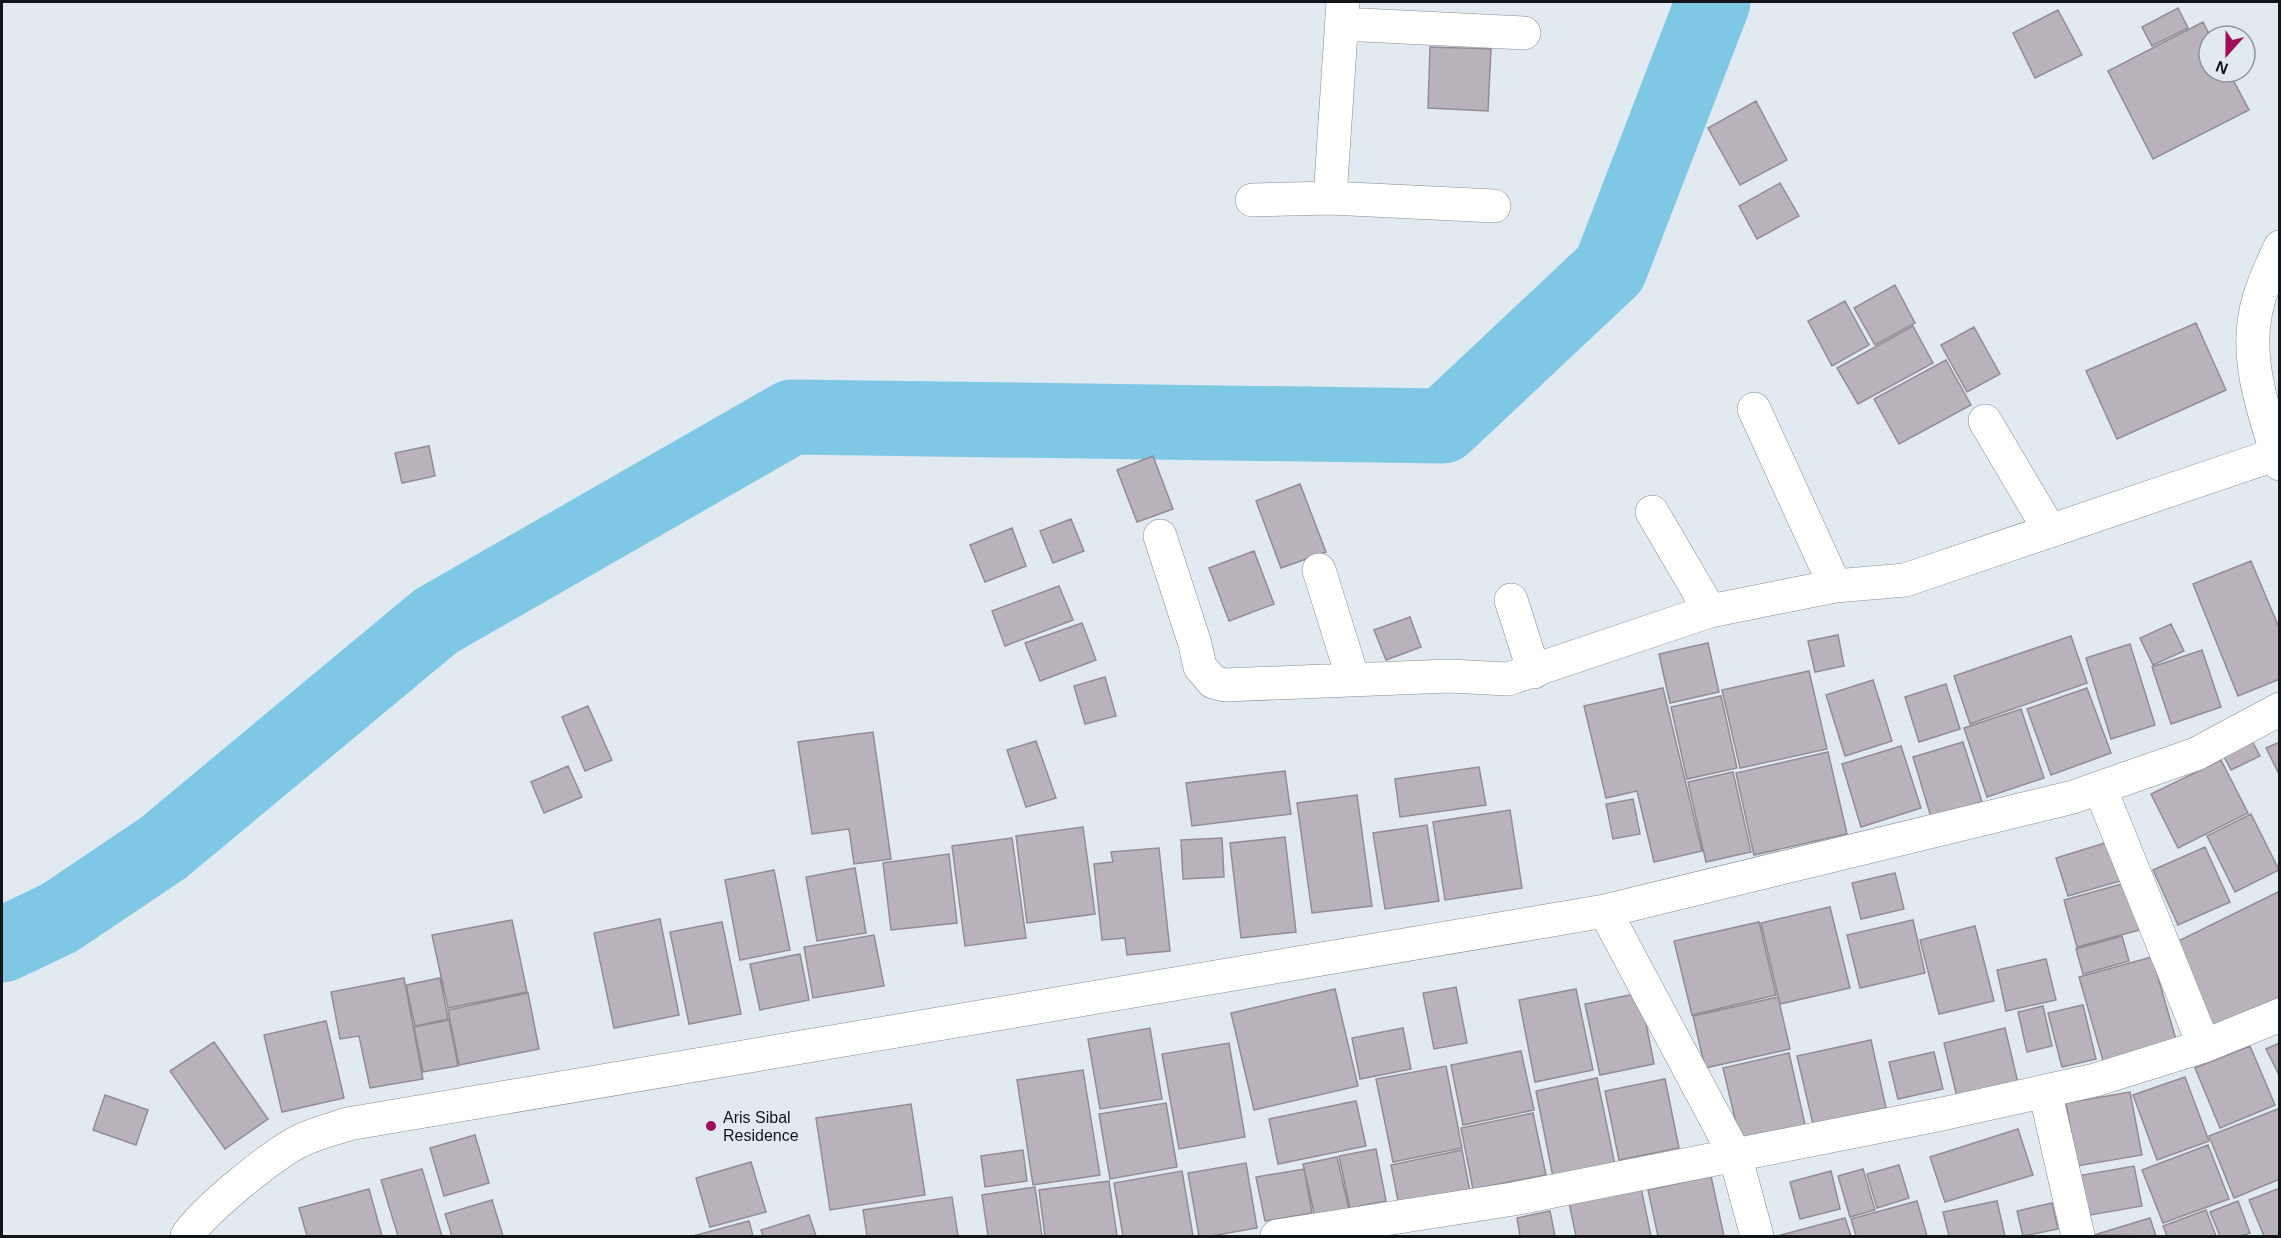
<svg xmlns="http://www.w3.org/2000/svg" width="2281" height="1238" font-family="Helvetica,sans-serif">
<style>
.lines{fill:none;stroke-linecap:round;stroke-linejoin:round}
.river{stroke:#7ec8e5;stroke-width:75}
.building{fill:#b9b2ba;stroke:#938c94;stroke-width:1.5}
.minor-casing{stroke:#858d94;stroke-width:34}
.minor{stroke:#fff;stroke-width:33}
.poi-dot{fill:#9e0e5a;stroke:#e1e9f1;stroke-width:2}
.labels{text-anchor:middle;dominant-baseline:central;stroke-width:4.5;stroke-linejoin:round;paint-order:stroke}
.poi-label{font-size:16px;fill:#121518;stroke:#e1e9f1;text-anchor:start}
</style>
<rect width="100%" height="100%" fill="#e1e9f1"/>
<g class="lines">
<path class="river" d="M2 945 59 918 163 848 436 621 792 417 1443 426 1610 269 1713 2"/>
</g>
<path class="building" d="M2178 8 2188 28 2152 46 2142 27Z
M2058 10 2082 55 2035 78 2013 33Z
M2203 22 2210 36 2209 72H2229L2249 110 2153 159 2108 71Z
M1430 47 1491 49 1488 111 1428 108Z
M1756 101 1787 160 1740 185 1708 128Z
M1780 183 1799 216 1757 239 1739 206Z
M1895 285 1915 323 1875 345 1854 308Z
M1845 301 1869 345 1832 366 1808 321Z
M2196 323 2226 390 2117 439 2086 371Z
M1913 326 1933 363 1858 404 1837 368Z
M1974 327 2000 374 1967 392 1941 345Z
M1946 360 1971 405 1899 444 1874 399Z
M429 446 435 476 402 483 395 453Z
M1153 456 1173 509 1137 522 1117 470Z
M1300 484 1326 552 1281 568 1256 501Z
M1071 519 1084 551 1053 563 1040 531Z
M1012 528 1026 566 985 582 970 545Z
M1254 551 1274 604 1229 621 1209 568Z
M2251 561 2280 630V679L2238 696 2193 584Z
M1059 586 1073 620 1005 646 992 611Z
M1410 617 1421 647 1386 660 1374 630Z
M1082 623 1096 660 1040 681 1025 643Z
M2171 624 2184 651 2153 665 2140 638Z
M1838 635 1844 666 1815 672 1808 641Z
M2071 636 2087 683 1970 724 1954 676Z
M1708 643 1719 692 1670 703 1659 654Z
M2130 644 2155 725 2111 739 2086 658Z
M2202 650 2221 707 2171 724 2152 667Z
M1809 671 1827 749 1740 768 1722 690Z
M1105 677 1116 716 1085 724 1074 686Z
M1873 680 1892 741 1845 756 1826 695Z
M1946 684 1960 729 1919 742 1905 697Z
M1663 688 1702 851 1654 862 1637 791 1606 798 1584 706Z
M2087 688 2111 753 2051 775 2027 709Z
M1721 696 1737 768 1687 779 1671 707Z
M588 706 612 760 585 771 562 717Z
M2021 709 2044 778 1987 797 1964 728Z
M873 732 891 859 854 864 849 829 812 834 798 742Z
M2251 739 2260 756 2231 770 2222 753Z
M1036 741 1056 798 1026 807 1007 750Z
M1963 742 1982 802 1931 817 1913 757Z
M2280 742V776L2266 748Z
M1901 746 1921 808 1861 827 1842 764Z
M1828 752 1847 834 1754 855 1736 773Z
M2221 760 2248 813 2178 848 2151 794Z
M568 766 582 797 544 813 531 782Z
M1479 767 1486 805 1400 817 1395 779Z
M1285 771 1291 814 1192 826 1186 783Z
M1733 772 1751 852 1706 862 1688 782Z
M1357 795 1372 906 1312 913 1297 803Z
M1633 799 1640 834 1613 839 1606 804Z
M1510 810 1522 888 1445 900 1433 822Z
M2251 814 2279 870 2235 892 2207 836Z
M1427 825 1439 901 1385 909 1373 833Z
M1083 827 1095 914 1027 923 1016 836Z
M1285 837 1296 932 1241 938 1230 843Z
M1012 838 1026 938 965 946 952 846Z
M1222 838 1224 877 1183 879 1181 840Z
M2108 842 2120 881 2068 896 2056 858Z
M2205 847 2230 902 2178 925 2153 870Z
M1159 848 1170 951 1127 955 1125 938 1102 940 1094 864 1113 862 1111 852Z
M949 854 957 923 891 930 883 863Z
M855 868 866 933 817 941 806 877Z
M774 870 790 950 740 960 725 880Z
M1895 873 1904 909 1861 919 1852 883Z
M2129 882 2143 929 2077 947 2064 900Z
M2280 891V1008L2208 1043 2162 949Z
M1830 907 1850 988 1780 1004 1761 923Z
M660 919 679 1015 614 1028 594 933Z
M512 920 527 992 448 1008 432 935Z
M1913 920 1925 973 1860 988 1847 935Z
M722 922 741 1014 689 1024 670 932Z
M1759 922 1776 995 1692 1015 1674 941Z
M1975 926 1994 1001 1939 1014 1920 940Z
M874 935 884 986 813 998 804 947Z
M2122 936 2129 961 2083 974 2076 949Z
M800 954 809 1000 760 1010 750 964Z
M2152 957 2177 1043 2104 1064 2079 977Z
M2046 959 2056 1000 2006 1011 1997 970Z
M404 978 423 1079 370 1088 359 1036 340 1039 331 992Z
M440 978 448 1019 415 1026 406 985Z
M1456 987 1467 1043 1434 1049 1423 993Z
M1335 989 1358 1086 1254 1110 1231 1013Z
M1576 989 1593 1070 1535 1082 1519 1000Z
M528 993 539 1049 459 1065 448 1010Z
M1640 993 1654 1064 1600 1075 1585 1004Z
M1778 997 1790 1049 1705 1068 1693 1016Z
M2083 1005 2096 1059 2062 1067 2048 1013Z
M2043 1006 2052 1046 2027 1052 2018 1012Z
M449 1020 458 1066 423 1072 414 1027Z
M326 1021 344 1098 282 1112 264 1035Z
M1150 1028 1162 1099 1100 1109 1088 1039Z
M1403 1028 1411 1069 1360 1079 1352 1038Z
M2005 1028 2019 1087 1958 1101 1944 1043Z
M1871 1040 1886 1108 1813 1124 1797 1056Z
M214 1042 268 1119 225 1149 170 1071Z
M1229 1043 1245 1137 1179 1149 1162 1054Z
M2280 1043V1077L2266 1049Z
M2250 1046 2275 1105 2220 1128 2195 1068Z
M1521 1051 1534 1110 1463 1125 1451 1065Z
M1934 1052 1943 1089 1898 1099 1889 1062Z
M1789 1053 1806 1129 1741 1144 1723 1068Z
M1446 1066 1462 1148 1393 1162 1376 1079Z
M1083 1070 1100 1175 1033 1185 1017 1080Z
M2185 1077 2209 1141 2157 1160 2133 1095Z
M1597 1078 1615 1165 1553 1177 1536 1091Z
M1665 1079 1679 1148 1619 1160 1605 1091Z
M2130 1092 2142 1155 2077 1166 2066 1103Z
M105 1095 148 1110 136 1145 93 1130Z
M1356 1101 1366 1146 1278 1164 1269 1119Z
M1166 1103 1177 1167 1110 1179 1099 1114Z
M911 1104 925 1195 830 1210 816 1118Z
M2280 1108V1179L2234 1198 2209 1136Z
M1533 1113 1546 1175 1473 1189 1461 1128Z
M2018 1129 2033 1175 1945 1202 1930 1157Z
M475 1135 489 1183 444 1196 430 1148Z
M2208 1145 2229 1199 2163 1223 2142 1170Z
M1376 1149 1386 1201 1350 1208 1339 1156Z
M1023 1150 1027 1181 985 1187 981 1156Z
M1462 1150 1471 1197 1400 1211 1391 1165Z
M1337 1157 1349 1210 1315 1217 1303 1164Z
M751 1162 766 1212 710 1227 696 1178Z
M1246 1163 1257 1228 1211 1236H1199L1188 1173Z
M1899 1165 1909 1198 1877 1208 1867 1174Z
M2134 1166 2142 1206 2085 1216 2077 1176Z
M422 1169 442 1236H398L381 1180Z
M1304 1169 1312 1213 1265 1221 1256 1177Z
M1863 1169 1875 1210 1850 1217 1838 1176Z
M1182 1171 1193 1236H1123L1114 1183Z
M1831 1171 1840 1209 1800 1219 1790 1182Z
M1711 1176 1724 1236H1658L1648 1190Z
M1109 1181 1117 1236H1045L1039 1190Z
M1035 1187 1042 1236H988L982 1195Z
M1641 1188 1651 1236H1576L1569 1203Z
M2280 1188V1236H2264L2249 1200Z
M369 1189 382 1236H307L299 1208Z
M952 1197 958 1236H867L863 1210Z
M492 1200 503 1236H452L445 1214Z
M1917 1201 1927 1236H1856L1851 1219Z
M1997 1201 2005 1236H1949L1943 1212Z
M2238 1201 2250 1233 2241 1236H2220L2210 1212Z
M2052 1203 2058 1229 2023 1236 2017 1211Z
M2206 1210 2216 1236H2167L2163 1226Z
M1550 1211 1555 1236H1520L1517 1218Z
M809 1215 816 1236H763L761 1230Z
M1845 1218 1851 1236H1777Z
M2150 1218 2156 1236 2094 1235Z
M749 1221 753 1236H693Z"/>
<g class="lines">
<defs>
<path id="minor" d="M1342 24 1524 33
M1330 198 1343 2
M1252 200 1330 198 1494 206
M2280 247C2270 269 2259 292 2255 316 2246 366 2266 417 2280 464
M1754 409 1835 586
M1985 421 2050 531
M1652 512 1710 611
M1160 536 1195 644 1200 667 1213 682 1225 685 1449 676 1508 679 1710 611 1835 586 1905 580 2277 454
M1319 570 1353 679
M1511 600 1534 672
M2100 788 2204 1046
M1605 911 1735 1155 1757 1236
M2045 1091 2078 1236
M187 1236C204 1210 275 1152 304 1139 317 1133 333 1129 348 1124L1605 911 2073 797 2196 754 2280 709
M1277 1236 1513 1199 1942 1114 2095 1080 2204 1046 2280 1015"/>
</defs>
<use href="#minor" class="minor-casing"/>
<use href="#minor" class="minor"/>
</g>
<circle class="poi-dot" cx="711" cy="1126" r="6"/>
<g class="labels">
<g class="poi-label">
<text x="723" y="1117">Aris Sibal<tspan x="723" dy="18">Residence</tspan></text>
</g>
</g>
<rect width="2281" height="1238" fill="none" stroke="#121518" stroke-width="6"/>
<g transform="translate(2227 54) rotate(201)"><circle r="28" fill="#e1e9f1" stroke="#8e949a" stroke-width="1.5"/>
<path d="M0-4.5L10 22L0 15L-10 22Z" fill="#9e0e5a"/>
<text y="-9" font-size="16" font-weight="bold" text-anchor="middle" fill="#121518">N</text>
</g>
</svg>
